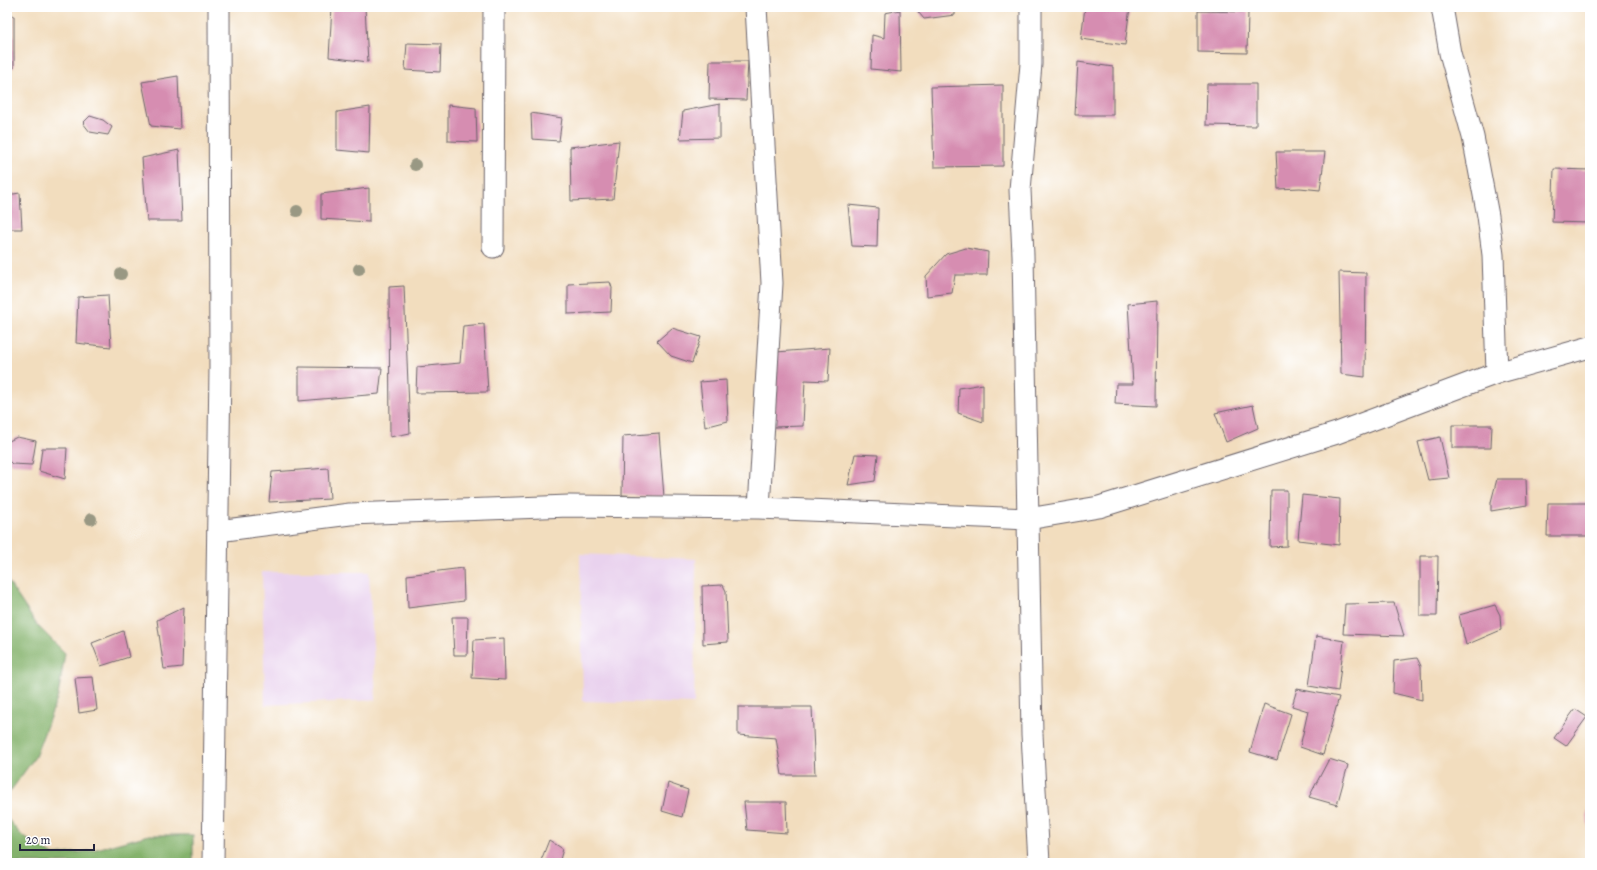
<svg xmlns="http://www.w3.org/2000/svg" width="1597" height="870" font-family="Alegreya,serif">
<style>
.built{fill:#e9d2ee}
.forest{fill:#84b26c;stroke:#536a54}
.building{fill:#d68db1}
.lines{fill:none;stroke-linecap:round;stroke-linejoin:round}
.street-casing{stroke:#6b6369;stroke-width:23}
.street{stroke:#fff;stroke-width:21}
.tree{fill:#999883}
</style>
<rect width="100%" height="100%" fill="#fff"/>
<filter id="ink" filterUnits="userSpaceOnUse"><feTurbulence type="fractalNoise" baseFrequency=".025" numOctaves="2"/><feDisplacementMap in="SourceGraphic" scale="8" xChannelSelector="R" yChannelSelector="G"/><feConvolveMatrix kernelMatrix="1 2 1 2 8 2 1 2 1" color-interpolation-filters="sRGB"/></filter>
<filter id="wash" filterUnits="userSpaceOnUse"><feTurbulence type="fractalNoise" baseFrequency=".012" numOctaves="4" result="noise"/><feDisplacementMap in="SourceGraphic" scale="16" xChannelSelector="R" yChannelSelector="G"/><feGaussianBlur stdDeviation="0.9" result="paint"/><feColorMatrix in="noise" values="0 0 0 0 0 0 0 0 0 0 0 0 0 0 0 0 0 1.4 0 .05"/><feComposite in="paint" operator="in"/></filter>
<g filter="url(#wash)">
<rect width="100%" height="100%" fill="#f2ddbe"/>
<path class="built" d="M580 554 696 559 694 704 583 701Z
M262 572H369L376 700 265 705Z"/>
<path class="forest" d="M7 580 37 625 65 653 58 696 35 757 7 796Z
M7 818 22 836 54 855 89 851 149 835H193V863H7Z"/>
<g id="blocks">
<path class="building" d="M332 7H365L368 62 329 57Z
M914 7H955V15L924 19Z
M1085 7H1130L1125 45 1081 39Z
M900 10 901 72 871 69 872 35 884 38 885 13Z
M1198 11 1248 12 1247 53 1198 52Z
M7 15 14 16V68H7Z
M407 43 441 44 440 72 405 70Z
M710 61H748L746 100 709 99Z
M1078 62 1113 67V115H1075Z
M178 76 180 129 151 126 142 82Z
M1207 84H1256V126L1206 125Z
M1003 85V166L934 167 931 87Z
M720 104V138L680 139 683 111Z
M448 105 476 108 477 142 448 141Z
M370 107 369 153 337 150V112Z
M531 113 562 118 559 141 532 139Z
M90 116 103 120 112 127 108 135 90 132 83 123Z
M619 141 613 199 571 201 570 147Z
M179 150 182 221H147L142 158Z
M1276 152H1325L1320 190 1300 188 1278 189Z
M1554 169 1590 170 1589 223 1552 222Z
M369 188V222L321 219V194Z
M20 193 22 229H7V195Z
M848 205 878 208 877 247 852 246Z
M966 248 988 252 987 275H955L952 293 927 296 926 276 946 254Z
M1339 272 1366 273 1365 377 1341 374Z
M610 282 612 288 611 312 568 314V284Z
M404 286 410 433 390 437 389 287Z
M108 295 111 347 76 343 78 297Z
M1157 301 1156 406 1115 404 1116 384H1133L1128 304Z
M484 324 488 392 416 393 417 367 460 363 463 326Z
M672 328 701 337 692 363 671 356 657 341Z
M830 348 828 381 805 380 803 426 774 427 776 352Z
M299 367 382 368 379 394 299 401Z
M726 380 728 421 705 427 700 382Z
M983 384V422L958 413 959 388Z
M1253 405 1258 428 1226 442 1215 413Z
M1452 425H1492L1491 448H1452Z
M659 433 664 497 622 495 623 436Z
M17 437 36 441 32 465 12 464 7 459V442Z
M1440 437 1449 478 1428 480 1418 442Z
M42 448H67L65 479 39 471Z
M855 454 878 455 875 481 848 485Z
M328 468 330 499 269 502 272 472Z
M1497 479H1526L1527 505 1491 511V502Z
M1271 490H1287V546L1270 547Z
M1302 495 1340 499 1339 545 1298 540Z
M1548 503H1590V536H1547Z
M1420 556H1438L1437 616H1420Z
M463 568 464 601 408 608 407 575Z
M723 585 726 591 728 642 703 644 702 586Z
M1394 603 1404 636 1343 634 1345 604Z
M1495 605 1500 615 1501 630 1466 645 1459 615Z
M184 607 182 667 164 669 157 620Z
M452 617H468L467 655H454Z
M123 631 129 657 101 666 92 643Z
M1316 636 1344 641 1338 691 1309 686Z
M504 638 505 680 472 678 474 640Z
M1417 658 1421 666 1422 700 1393 693 1394 661Z
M93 677 97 710 79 713 75 678Z
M1297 689 1339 697 1323 755 1300 747 1308 711 1292 706Z
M1264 704 1291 714 1277 760 1250 752Z
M738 707H812L815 775H782L776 738 738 735Z
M1575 709 1587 717 1566 746 1554 738Z
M1329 759 1348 765 1337 805 1309 797Z
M668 783 688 790 682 817 662 811Z
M744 802H786L787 833 747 830Z
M1587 812H1590V840H1589Z
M549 840 563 849 559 863H540Z"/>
</g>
</g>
<g filter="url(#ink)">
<use href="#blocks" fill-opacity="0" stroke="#6b6369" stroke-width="1"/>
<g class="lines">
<defs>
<path id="street" d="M756 7 772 283 759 508
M1031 7V64L1020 190 1023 255 1032 734 1039 863
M1442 7 1450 53 1473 137 1488 216 1493 255 1497 373
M493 247 494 7
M218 531 350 514 569 506 759 508 1028 519 1099 507 1337 433 1497 373 1590 347
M213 863 220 368 219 7"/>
</defs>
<use href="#street" class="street-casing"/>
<use href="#street" class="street"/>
</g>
<g class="tree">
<circle cx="415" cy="165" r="6"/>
<circle cx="297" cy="211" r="6"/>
<circle cx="359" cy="269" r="6"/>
<circle cx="121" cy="274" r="6"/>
<circle cx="91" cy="519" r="6"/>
</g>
</g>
<rect width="1597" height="870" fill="none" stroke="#fff" stroke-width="24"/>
<path d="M20 844v6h74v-6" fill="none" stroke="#22223b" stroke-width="2"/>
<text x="26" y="844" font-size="12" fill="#22223b" stroke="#ffffff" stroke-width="3" paint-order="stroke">20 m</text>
</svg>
